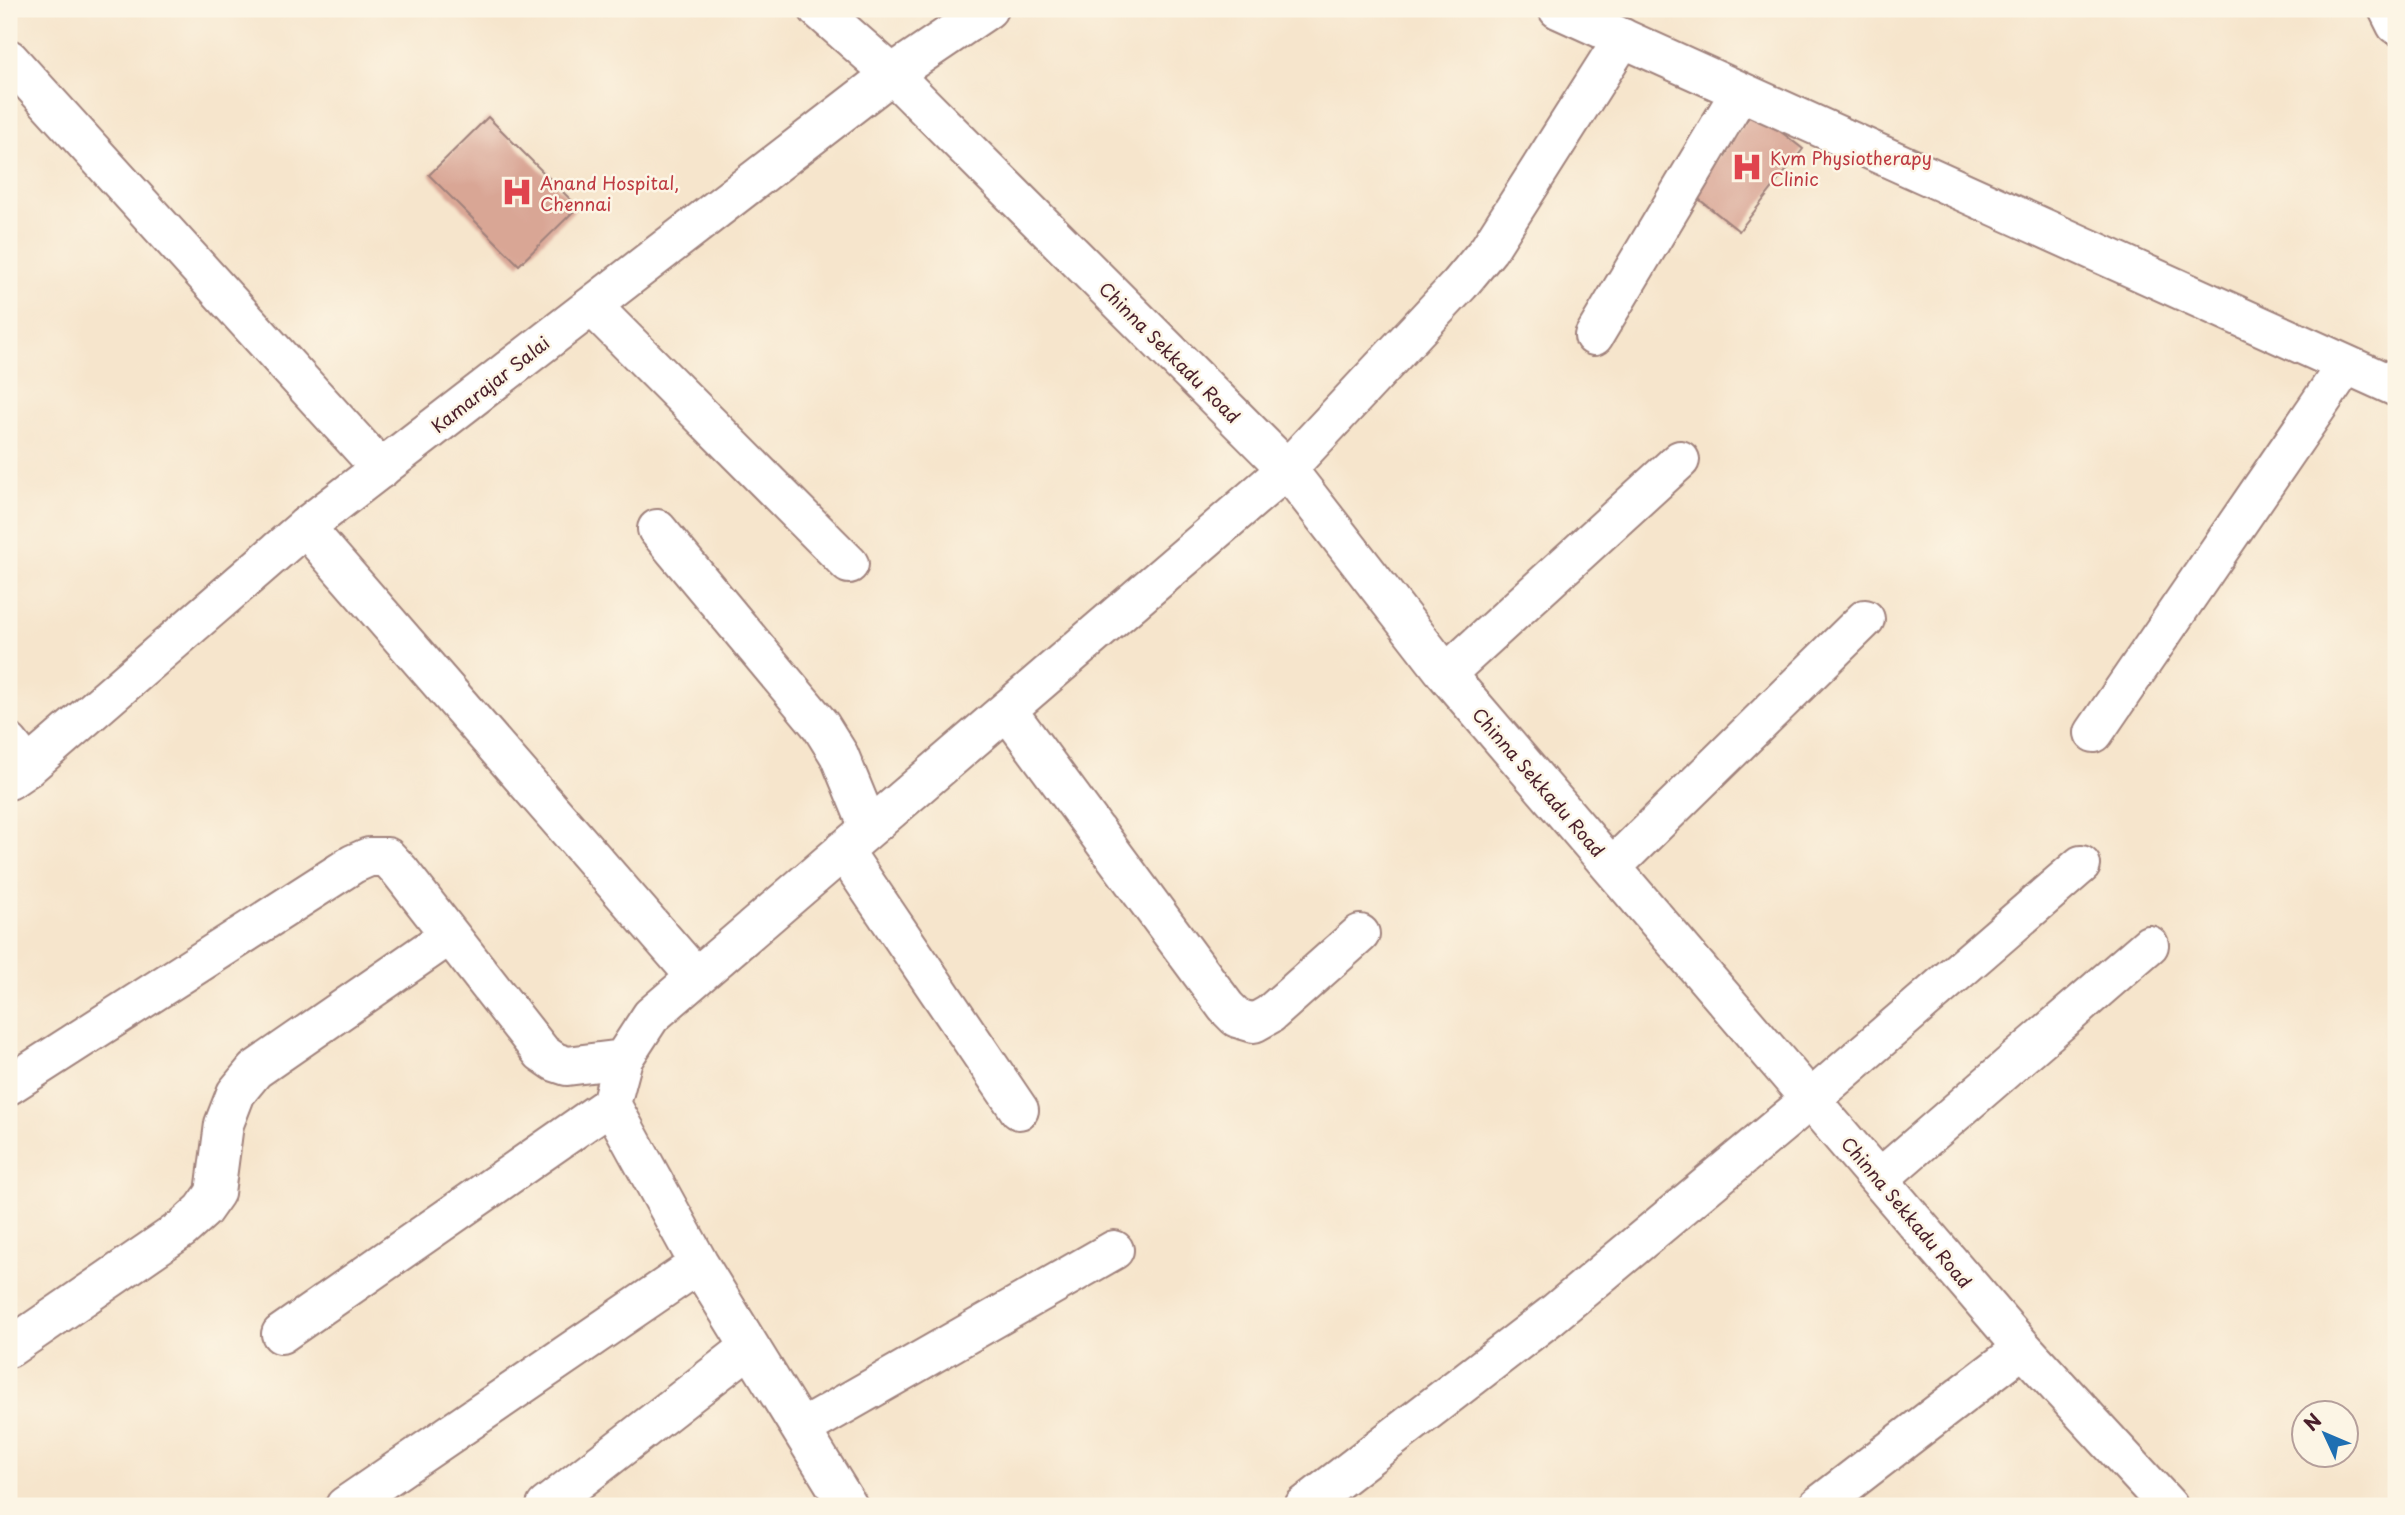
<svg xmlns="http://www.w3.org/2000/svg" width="2405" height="1515" font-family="'Playpen Sans',sans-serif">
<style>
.building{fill:#d9a695}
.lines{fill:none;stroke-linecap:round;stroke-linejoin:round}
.minor-casing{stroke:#a0827c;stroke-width:42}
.major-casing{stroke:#a0827c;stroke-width:42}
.minor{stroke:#fff;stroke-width:38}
.major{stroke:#fff;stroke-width:38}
.labels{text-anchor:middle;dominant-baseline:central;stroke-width:5;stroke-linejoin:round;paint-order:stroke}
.health-label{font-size:18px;fill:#be3a42;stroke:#fcf5e5;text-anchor:start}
.street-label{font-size:18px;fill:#4a1f2b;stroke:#fcf5e5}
</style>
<rect width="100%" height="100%" fill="#fcf5e5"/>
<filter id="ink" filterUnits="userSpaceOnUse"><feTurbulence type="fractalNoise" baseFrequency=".0143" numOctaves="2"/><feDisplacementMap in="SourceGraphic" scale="14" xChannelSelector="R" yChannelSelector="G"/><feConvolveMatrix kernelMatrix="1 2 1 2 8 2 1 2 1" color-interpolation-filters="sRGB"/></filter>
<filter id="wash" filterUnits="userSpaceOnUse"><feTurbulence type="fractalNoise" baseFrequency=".00686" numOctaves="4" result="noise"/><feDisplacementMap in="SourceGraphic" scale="28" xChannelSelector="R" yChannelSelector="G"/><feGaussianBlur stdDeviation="1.57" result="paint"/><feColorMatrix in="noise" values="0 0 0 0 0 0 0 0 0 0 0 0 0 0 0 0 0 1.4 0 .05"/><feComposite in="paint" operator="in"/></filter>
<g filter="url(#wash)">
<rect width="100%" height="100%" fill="#f6e5cc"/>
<g id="blocks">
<path class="building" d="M1754 111 1803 149 1739 231 1690 192Z
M488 117 578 207 519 265 429 175Z"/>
</g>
</g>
<g filter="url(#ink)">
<use href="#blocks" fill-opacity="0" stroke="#a0827c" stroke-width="2"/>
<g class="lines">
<defs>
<path id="minor" d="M818 9 892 74 1287 469 1446 674 2023 1348 2168 1506
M1558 9 2396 387
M2388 9 2396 25
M9 59 381 469
M592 306 849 564
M1594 336 1740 92
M305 527 696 977
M657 529 821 726 839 755 869 828
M1446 674 1680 460
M1007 710 1226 1007 1237 1018 1254 1023 1270 1014 1360 934
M2094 733 2346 365
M9 743 28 767
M843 850 1019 1110
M1612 867 1865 619
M9 1085 353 864 369 857H387L400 871 542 1053 555 1062 567 1066 623 1059
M1879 1179 2149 945
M281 1334 611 1104
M9 1348 182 1229 203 1210 215 1193 224 1124 236 1093 255 1070 450 935
M801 1429 1114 1250
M345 1506 699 1264
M546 1506 750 1347
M848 1506 699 1264 611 1104 623 1059 651 1016 1287 469 1460 284 1489 249 1623 38
M1304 1506 1551 1316 1811 1099 2081 865
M1818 1506 2023 1348"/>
<path id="major" d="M9 780 28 767 305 527 892 74 988 9"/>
</defs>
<use href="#minor" class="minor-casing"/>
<use href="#major" class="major-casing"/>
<use href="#minor" class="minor"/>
<use href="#major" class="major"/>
</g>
</g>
<defs>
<symbol id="hospital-bare" viewBox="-9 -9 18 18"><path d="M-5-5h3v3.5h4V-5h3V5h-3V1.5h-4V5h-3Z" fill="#e0444e" stroke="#fcf5e5" stroke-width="2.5" paint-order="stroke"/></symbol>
</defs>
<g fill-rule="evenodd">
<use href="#hospital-bare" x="1725" y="145" width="44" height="44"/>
<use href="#hospital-bare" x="495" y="170" width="44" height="44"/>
</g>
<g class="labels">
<g class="health-label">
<text x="1770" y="157">Kvm Physiotherapy<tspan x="1770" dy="21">Clinic</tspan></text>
<text x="540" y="182">Anand Hospital,<tspan x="540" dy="21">Chennai</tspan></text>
</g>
<g class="street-label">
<text transform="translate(1170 352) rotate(45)">Chinna Sekkadu Road</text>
<text transform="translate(490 384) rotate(-38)">Kamarajar Salai</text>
<text transform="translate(1539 782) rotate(49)">Chinna Sekkadu Road</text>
<text transform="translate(1907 1212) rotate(50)">Chinna Sekkadu Road</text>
</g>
</g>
<rect width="2405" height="1515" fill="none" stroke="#fcf5e5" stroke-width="35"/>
<g transform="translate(2325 1434) rotate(314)"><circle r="33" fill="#fcf5e5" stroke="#b59f9b" stroke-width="2"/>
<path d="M0-5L12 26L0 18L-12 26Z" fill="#1f6fb2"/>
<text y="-10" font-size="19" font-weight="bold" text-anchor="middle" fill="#4a1f2b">N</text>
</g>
</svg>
